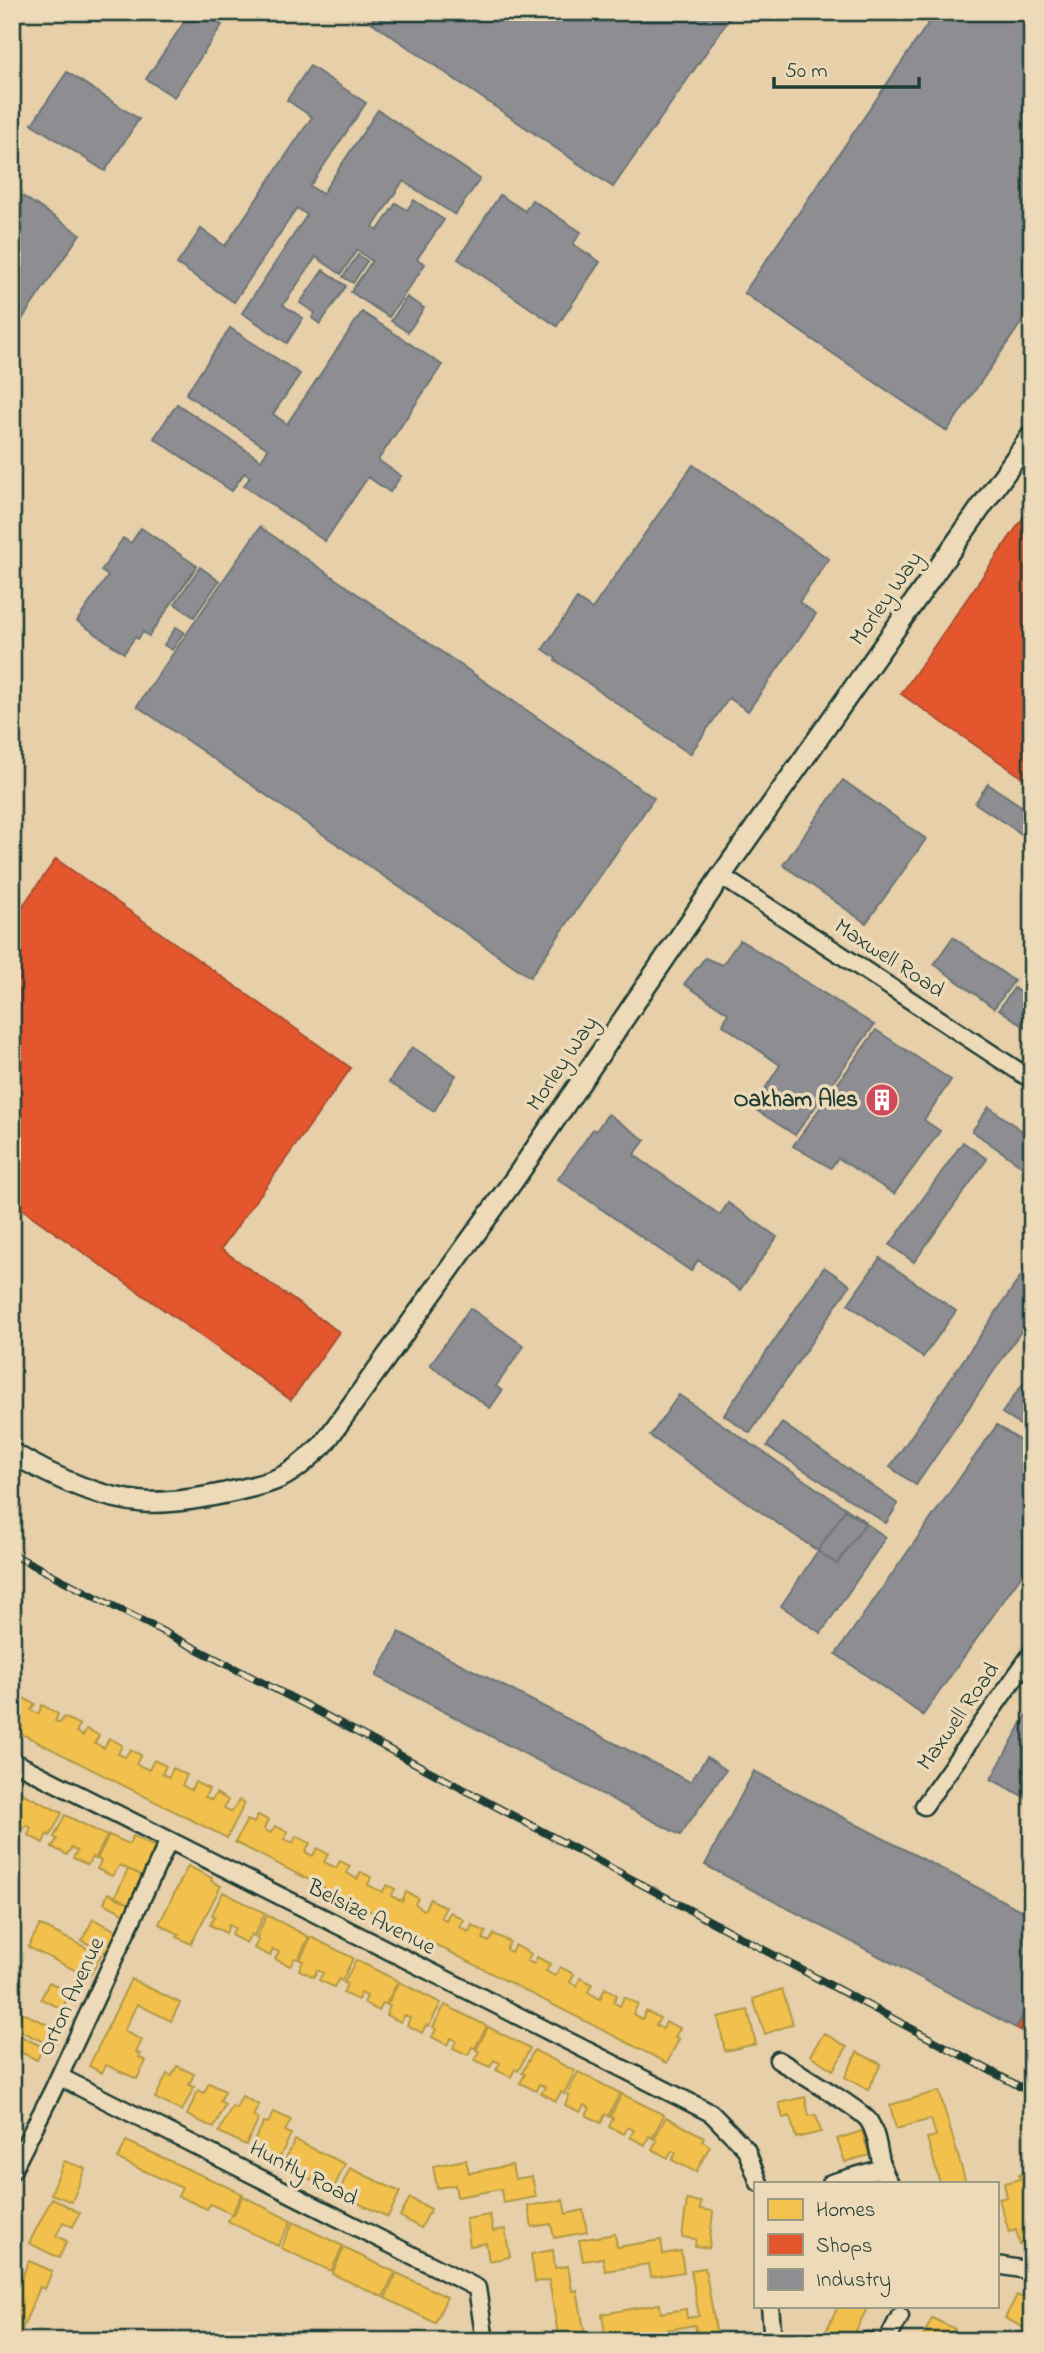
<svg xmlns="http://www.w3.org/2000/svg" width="1044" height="2353" font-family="'Indie Flower',sans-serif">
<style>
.homes{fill:#f2c14e;stroke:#b39946;stroke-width:2}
.shops{fill:#e4572e;stroke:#a94f30;stroke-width:2}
.industry{fill:#8d8d92;stroke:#6c7576;stroke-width:2}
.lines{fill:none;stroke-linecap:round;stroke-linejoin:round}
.minor-casing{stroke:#1f3d34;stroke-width:21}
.tertiary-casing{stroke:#1f3d34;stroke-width:24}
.minor{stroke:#eddab8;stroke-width:16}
.tertiary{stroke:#eddab8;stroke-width:19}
.rail-casing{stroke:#1f3d34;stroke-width:8}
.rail{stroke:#eddab8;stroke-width:5;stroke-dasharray:16;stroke-linecap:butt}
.labels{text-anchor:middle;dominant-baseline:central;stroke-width:7;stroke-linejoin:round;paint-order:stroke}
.street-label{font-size:23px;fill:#1f3d34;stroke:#eddab8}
.poi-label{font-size:23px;font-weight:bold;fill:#1f3d34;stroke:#eddab8;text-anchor:end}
</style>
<rect width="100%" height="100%" fill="#e6cfa9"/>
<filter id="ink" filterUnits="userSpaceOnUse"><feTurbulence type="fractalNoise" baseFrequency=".0143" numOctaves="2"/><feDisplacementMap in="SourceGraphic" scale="14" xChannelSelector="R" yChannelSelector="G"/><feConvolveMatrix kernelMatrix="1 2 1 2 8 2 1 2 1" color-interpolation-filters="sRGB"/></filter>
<g filter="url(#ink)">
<path class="homes" d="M21 1697 35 1704 31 1710 38 1714 42 1705 58 1714 55 1721 60 1723 64 1717 80 1725 76 1732 83 1736 86 1729 99 1735 95 1743 104 1748 109 1738 122 1745 118 1754 125 1757 130 1750 141 1755 136 1764 149 1770 154 1760 166 1766 162 1774 169 1777 173 1768 187 1775 182 1785 191 1790 195 1782 209 1789 205 1797 212 1800 216 1793 228 1800 224 1808 232 1812 239 1800 245 1803 227 1838 12 1729V1700L18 1703Z
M20 1792 62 1813 50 1836 47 1834 43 1843 28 1835 31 1828 26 1825 22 1832 12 1827V1807Z
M65 1815 107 1836 95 1859 92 1857 88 1865 73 1858 77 1851 71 1848 67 1855 52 1847 57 1839 54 1837Z
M258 1815 268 1820 264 1829 271 1833 275 1826 288 1832 284 1839 293 1843 296 1836 310 1843 305 1852 313 1856 317 1848 328 1854 324 1862 336 1868 340 1861 350 1866 347 1873 357 1879 361 1872 371 1877 368 1885 382 1892 387 1885 395 1889 391 1896 402 1901 406 1892 418 1898 415 1904 424 1910 430 1899 446 1907 441 1917 446 1920 450 1912 464 1920 460 1927 469 1932 472 1925 486 1932 483 1939 489 1942 494 1934 510 1942 506 1949 511 1952 515 1945 531 1954 527 1961 534 1964 537 1957 550 1964 546 1971 555 1976 560 1967 574 1974 570 1982 577 1986 580 1978 592 1984 588 1992 600 1999 605 1988 617 1995 613 2002 620 2006 624 1997 638 2004 633 2014 642 2019 646 2011 660 2018 656 2025 663 2029 666 2022 680 2028 675 2037 679 2039 667 2063 235 1842 247 1820 254 1823Z
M109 1835 129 1844 133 1836 159 1849 145 1877 120 1865 112 1876 97 1869 101 1861 97 1859Z
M188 1866 212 1878 211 1881 221 1886 191 1944 177 1937 179 1934 159 1924Z
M128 1869 143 1876 130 1904 115 1897Z
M223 1892 265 1913 254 1936 251 1934 246 1943 231 1935 235 1928 229 1925 226 1933 210 1925 215 1916 212 1915Z
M108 1893 130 1904 125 1914 104 1903Z
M267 1915 309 1937 298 1959 295 1958 290 1966 275 1959 279 1952 273 1949 270 1956 254 1948 259 1939 256 1938Z
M93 1919 117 1931 106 1953 82 1941Z
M40 1925 101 1955 89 1977 28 1947Z
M311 1937 353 1958 342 1981 339 1979 334 1987 319 1980 323 1973 317 1970 314 1977 299 1970 303 1961 300 1960Z
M356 1960 398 1981 386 2004 383 2003 379 2011 364 2003 367 1996 361 1993 358 2000 343 1993 347 1984 344 1983Z
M131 1979 180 2003 171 2021 137 2004 124 2031 142 2040 136 2052 140 2054 139 2057 146 2061 137 2079 106 2065 102 2073 89 2066Z
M49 1982 70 1993 62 2009 41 1999Z
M399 1982 441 2003 429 2026 426 2025 422 2033 407 2025 410 2018 405 2015 401 2022 386 2015 390 2006 387 2005Z
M782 1989 793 2024 765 2034 753 1999Z
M445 2005 487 2026 475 2048 472 2047 468 2055 453 2048 456 2041 451 2038 447 2045 432 2037 436 2029 433 2027Z
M17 2010 61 2031 54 2047 12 2027V2019Z
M748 2010 756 2044 725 2051 718 2017Z
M488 2027 530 2048 518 2071 515 2069 511 2077 496 2070 500 2063 494 2060 490 2067 475 2060 479 2051 476 2050Z
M12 2032 43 2047 37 2060 12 2048Z
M824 2033 847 2047 833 2070 810 2055Z
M534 2050 575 2071 564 2094 561 2092 556 2101 541 2093 545 2087 539 2084 536 2091 520 2083 525 2074 522 2073Z
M857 2052 881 2064 868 2090 845 2077Z
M177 2066 194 2074 189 2085 194 2087 182 2111 155 2098 167 2074 172 2076Z
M578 2072 620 2093 608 2116 605 2114 601 2123 586 2115 590 2108 584 2105 580 2112 565 2105 569 2096 567 2095Z
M209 2083 225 2091 220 2101 225 2104 214 2128 187 2115 198 2090 204 2093Z
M939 2091 966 2183H940L927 2138 936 2136 931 2119 896 2129 890 2105Z
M622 2094 664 2115 652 2138 649 2136 645 2145 630 2137 634 2130 628 2127 624 2134 609 2127 613 2118 610 2117Z
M242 2096 259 2105 253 2116 259 2119 246 2145 219 2132 232 2106 236 2108Z
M805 2097 809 2116 816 2115 821 2132 796 2138 790 2116 783 2118 779 2103Z
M274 2112 291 2120 285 2131 291 2134 278 2161 251 2147 264 2122 268 2123Z
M666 2117 704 2137 702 2141 710 2146 696 2172 672 2160 676 2153 672 2151 668 2158 652 2149 657 2140 654 2139Z
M862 2131 869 2155 845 2162 837 2139Z
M295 2140 345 2164 333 2190 282 2166Z
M126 2141 243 2194 234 2215 210 2204 207 2209 178 2196 182 2188 118 2159Z
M466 2160 469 2173 512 2165 515 2179 532 2176 536 2197 503 2203 501 2189 457 2197 455 2185 437 2188 433 2166Z
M64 2161 85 2168 72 2202 51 2194Z
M350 2168 400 2192 388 2217 338 2194Z
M1032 2171V2242L1020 2245 1016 2230 1009 2232 999 2199 1007 2197 1004 2183 1020 2179 1019 2174Z
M241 2195 291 2221 278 2246 228 2221Z
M52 2198 80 2213 73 2227 63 2222 56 2236 67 2241 59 2258 29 2243Z
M410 2198 431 2209 421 2228 400 2216Z
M563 2200 566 2214 583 2210 587 2232 554 2238 551 2224 532 2227 528 2206Z
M687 2200 701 2202 700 2209 713 2211 709 2248 695 2246 696 2239 682 2237Z
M490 2215 493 2231 505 2229 510 2257 489 2261 486 2243 470 2246 466 2219Z
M293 2222 343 2246 331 2271 281 2248Z
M615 2234 617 2247 661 2240 663 2254 681 2251 684 2272 651 2277 649 2264 605 2271 603 2258 583 2261 579 2240Z
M344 2248 395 2272 383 2297 332 2274Z
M553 2250 555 2268 568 2266 572 2291 577 2290 586 2341H559L549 2280 535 2282 531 2254Z
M29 2261 52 2271 45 2289 40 2287 17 2341H12V2299Z
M705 2268 718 2341H698L695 2325 606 2341 602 2314 660 2304 661 2313 686 2309 687 2318 699 2316 691 2270Z
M397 2273 447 2297 435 2323 385 2298Z
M1017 2295 1032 2302V2332L1005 2318Z
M838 2306H868L851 2341H846L826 2331Z
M932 2318 955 2329 950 2341H921Z"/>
<path class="shops" d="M1032 505V784L901 694Z
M56 859 351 1068 221 1249 339 1332 291 1400 12 1202V921Z
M1032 1998V2036L1016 2028Z"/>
<path class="industry" d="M191 12H203L222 25 174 97 146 79Z
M377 12H734L613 187 371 22Z
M936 12H1032V307L947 431 744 293Z
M310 66 366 103 310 186 322 194 378 110 480 179 455 215 403 181 373 227 378 230 396 203 407 210 414 200 444 220 417 259 425 264 389 317 351 292 372 261 357 250 341 274 316 257 283 305 303 318 287 343 242 313 307 215 297 208 234 302 177 264 201 229 225 246 312 117 287 100Z
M67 72 139 119 105 171 32 124Z
M12 189 80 234 12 334Z
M500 195 525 211 532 200 581 232 573 244 600 262 557 326 458 259Z
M358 255 367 261 353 283 343 277Z
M323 270 346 286 320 324 312 318 315 313 300 303Z
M407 297 424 308 408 332 391 321Z
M362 312 442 365 378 460 401 476 390 492 368 477 325 541 244 486 250 477 244 473 232 491 154 438 177 404 261 460 268 449 186 394 230 328 300 374 273 414 287 424Z
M693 465 829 559 799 602 816 614 748 711 729 698 690 754 555 660 556 658 543 649 577 599 592 609Z
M260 527 654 798 530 977 137 706Z
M141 528 197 566 149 636 143 632 138 639 135 637 124 653 77 621 108 576 101 571 123 538 131 543Z
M200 567 219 581 194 617 175 604Z
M176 627 184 632 172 650 164 645Z
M843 780 926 839 866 923 783 865Z
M988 784 1032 813V841L975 803Z
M953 937 1014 981 994 1008 934 964Z
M740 940 874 1025 795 1135 753 1108 780 1065 723 1025 728 1013 684 984 705 958 722 965Z
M1014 988 1032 1001V1032L999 1009Z
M876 1030 951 1080 924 1120 940 1131 894 1194 838 1158 831 1168 793 1146Z
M412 1047 456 1075 434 1111 389 1082Z
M989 1107 1032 1138V1173L972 1131Z
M608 1114 645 1140 634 1155 720 1215 728 1203 777 1237 740 1290 698 1260 691 1271 558 1179 593 1129 596 1131Z
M963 1142 987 1159 914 1262 890 1245Z
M880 1258 956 1311 923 1357 848 1304Z
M1032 1260V1315L916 1485 890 1467Z
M824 1267 850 1285 750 1433 724 1415Z
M470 1308 524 1346 496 1386 502 1391 490 1408 430 1365Z
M1032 1371V1433L1002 1413Z
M679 1395 866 1522 837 1564 650 1436Z
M782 1423 898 1504 886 1523 767 1446Z
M997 1425 1032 1449V1560L923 1715 836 1654Z
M845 1510 886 1537 821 1633 781 1606Z
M399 1632 690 1782 707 1757 726 1770 680 1835 376 1676Z
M1027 1714 1032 1716V1801L991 1779Z
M754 1771 1032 1916V1998L1016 2028 705 1865Z"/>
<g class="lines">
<defs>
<path id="minor" d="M721 876 1032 1080
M12 1761 711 2113 746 2149 759 2183
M924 1806 1032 1653
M778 2060C794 2070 862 2110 869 2121 881 2140 877 2166 890 2183
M60 2077 477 2288 485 2341
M12 2171 52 2092 169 1840
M831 2183 883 2168
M997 2265 1032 2271
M770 2306 773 2341
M867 2341H868
M887 2341 900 2316"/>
<path id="tertiary" d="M12 1453C51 1476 97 1498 143 1502 173 1504 209 1497 239 1490 255 1486 276 1482 290 1472 302 1465 312 1454 323 1445L516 1177 721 876 1032 435"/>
</defs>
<use href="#minor" class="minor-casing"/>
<use href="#tertiary" class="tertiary-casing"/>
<use href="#minor" class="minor"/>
<use href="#tertiary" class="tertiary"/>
<defs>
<path id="rail" d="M12 1554 306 1705 1032 2093"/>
</defs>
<use href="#rail" class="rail-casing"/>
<use href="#rail" class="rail"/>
</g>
</g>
<defs>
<symbol id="building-disc" viewBox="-11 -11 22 22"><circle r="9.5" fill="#d1495b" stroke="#eddab8"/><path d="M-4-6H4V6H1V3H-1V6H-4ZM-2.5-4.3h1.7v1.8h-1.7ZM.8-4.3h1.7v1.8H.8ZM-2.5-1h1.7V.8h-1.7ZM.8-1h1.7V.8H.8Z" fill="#fff"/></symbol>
</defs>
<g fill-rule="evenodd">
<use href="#building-disc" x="863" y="1081" width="38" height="38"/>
</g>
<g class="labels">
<g class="street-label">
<text transform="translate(887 599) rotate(-55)">Morley Way</text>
<text transform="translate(889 959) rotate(33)">Maxwell Road</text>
<text transform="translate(563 1064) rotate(-56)">Morley Way</text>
<text transform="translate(959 1717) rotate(-55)">Maxwell Road</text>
<text transform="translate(371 1918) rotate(27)">Belsize Avenue</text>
<text transform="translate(72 1997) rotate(-65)">Orton Avenue</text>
<text transform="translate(303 2174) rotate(27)">Huntly Road</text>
</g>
<g class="poi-label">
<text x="858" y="1100">Oakham Ales</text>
</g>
</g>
<rect width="1044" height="2353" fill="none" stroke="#eddab8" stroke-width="42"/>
<rect x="21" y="21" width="1002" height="2311" fill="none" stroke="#1f3d34" stroke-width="2.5" filter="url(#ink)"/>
<rect x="754" y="2182" width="245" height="126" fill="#eddab8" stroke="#9b9b83" stroke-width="2"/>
<rect x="768" y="2199" width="35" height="21" fill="#f2c14e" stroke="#9b9b83" stroke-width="2"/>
<text x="816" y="2216" font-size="21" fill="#1f3d34">Homes</text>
<rect x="768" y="2234" width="35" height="21" fill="#e4572e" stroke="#9b9b83" stroke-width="2"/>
<text x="816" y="2252" font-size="21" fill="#1f3d34">Shops</text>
<rect x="768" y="2269" width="35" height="21" fill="#8d8d92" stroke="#9b9b83" stroke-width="2"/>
<text x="816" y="2286" font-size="21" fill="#1f3d34">Industry</text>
<path d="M774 77v10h145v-10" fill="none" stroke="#1f3d34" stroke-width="3.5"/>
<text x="785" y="77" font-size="21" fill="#1f3d34" stroke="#eddab8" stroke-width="5" paint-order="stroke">50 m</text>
</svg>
